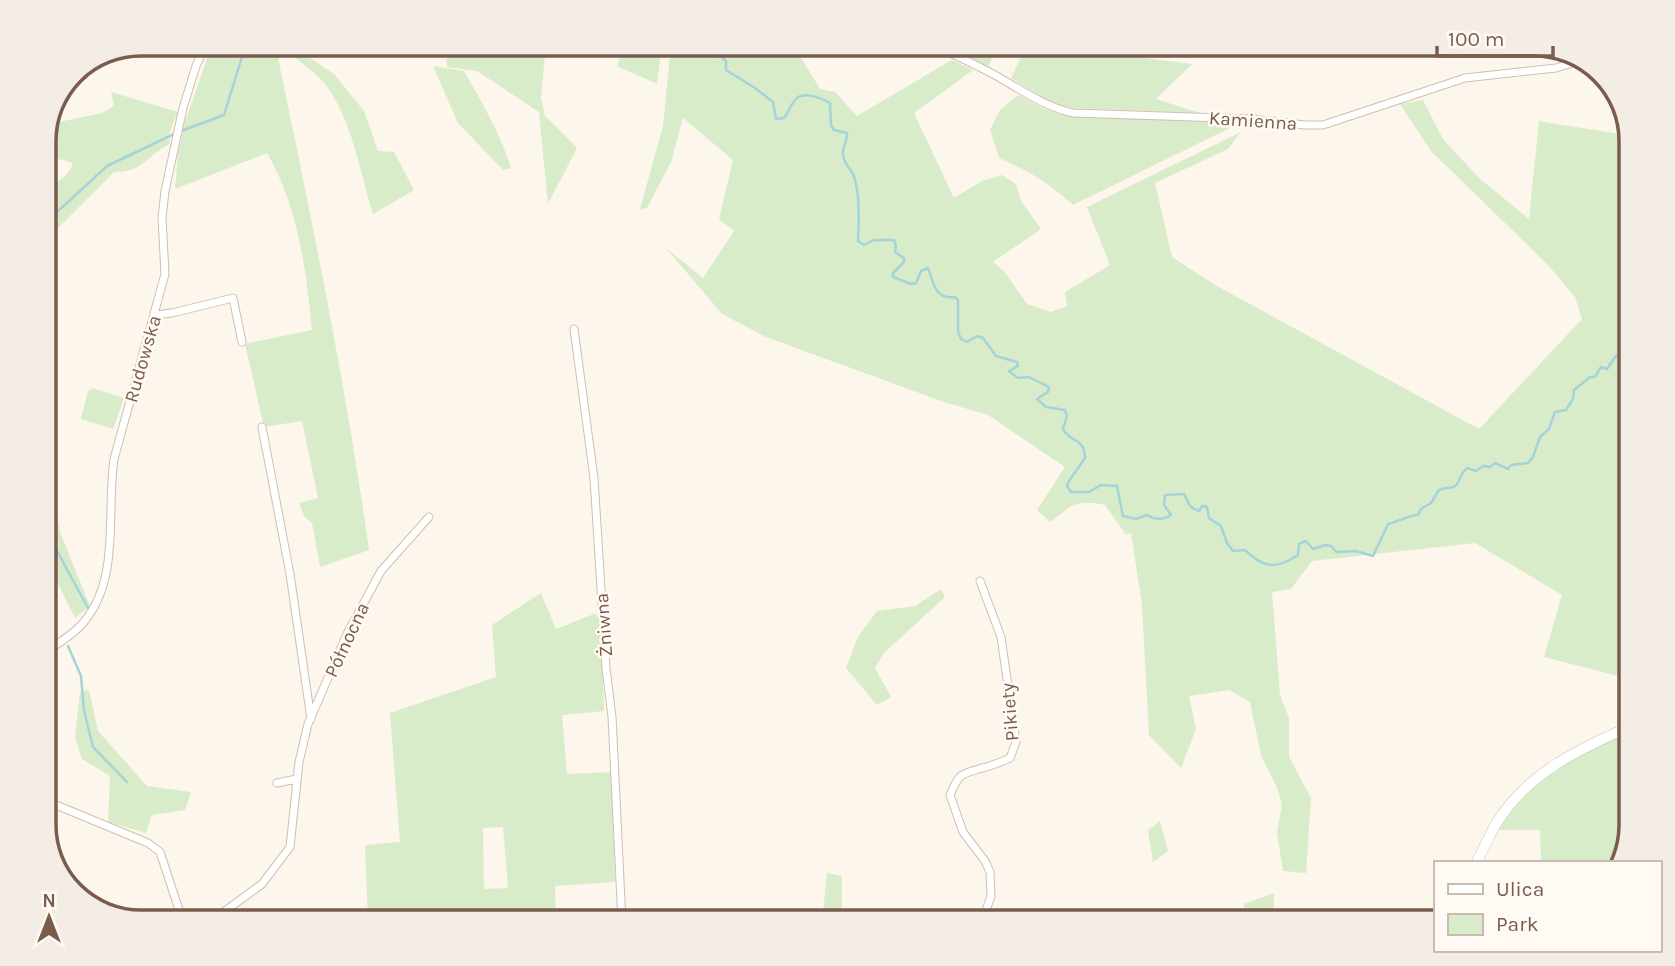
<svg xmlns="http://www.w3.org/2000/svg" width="1675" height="966" font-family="Karla,sans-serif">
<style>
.green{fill:#d8ecc9;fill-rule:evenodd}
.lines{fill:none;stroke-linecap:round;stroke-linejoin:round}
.stream{stroke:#a5d3da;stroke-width:2.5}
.street-casing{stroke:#d1beb0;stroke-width:9}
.secondary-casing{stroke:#d6c0b0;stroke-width:11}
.street{stroke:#fff;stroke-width:7}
.secondary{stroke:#fff;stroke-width:10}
.labels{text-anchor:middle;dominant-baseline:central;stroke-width:5;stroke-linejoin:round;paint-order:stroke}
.street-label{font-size:19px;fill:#7a5c4d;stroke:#fffaf3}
.rim{fill:none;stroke:#7a5c4d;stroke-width:3.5}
</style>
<rect width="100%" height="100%" fill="#fdf6ec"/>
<path class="green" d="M141 44H198L192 50 136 46Z
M212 44H293L295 48 334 74 364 111 378 151 394 152 414 190 373 214C360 172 352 119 325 84 316 73 302 64 292 55L278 58C312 221 346 385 369 550L320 567 312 523 304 516 299 503 318 498 302 421 264 427 245 344 312 330C306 269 298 206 267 153L175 189 178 154 184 125Z
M446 44H546L541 98 545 116 577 148 548 204 539 112 477 71 447 67Z
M625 44H662L657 84 617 66Z
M671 44H793L820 89 835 92 857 116 952 60 973 70 914 113 954 198 982 181 1002 175 1016 184 1021 201 1041 229 993 262 1004 271 1027 304 1051 312 1067 306 1065 292 1110 265 1087 207 1241 132 1228 149 1155 183 1172 257 1215 285 1479 429 1582 319 1575 297 1547 264 1431 151 1400 104 1423 100 1443 139 1479 178 1529 219 1539 121 1631 136 1630 679 1544 657 1562 595 1475 543 1312 561 1291 589 1272 592 1280 695 1289 718V757L1311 798 1306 873 1283 871 1277 833 1282 804 1277 788 1261 755 1250 702 1229 690 1189 696 1196 729 1181 768 1149 735 1142 605 1131 533 1126 535 1105 505C1076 499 1072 505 1050 522L1037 510 1065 467 988 415 944 402 766 337 722 314 666 248 703 278 734 231 719 219 733 160 683 118 671 162 647 208 640 209 663 126Z
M938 44H999L988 67Z
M1027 44H1151L1145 58 1192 64 1156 99 1200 113 1073 108 1046 100 1011 78Z
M433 66 464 71C482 103 500 133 511 168L503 170 458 123Z
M111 92 178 112 169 134 170 144C147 155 142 173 114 172L44 242V186C60 182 67 178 73 163L44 155V147L51 148 44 145V135L49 124 102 113 114 106Z
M1018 95 1045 109 1069 116 1242 122 1073 205C1047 182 1031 172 999 158L990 130 1000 110Z
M92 388 124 398 113 429 81 419 88 391Z
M44 461 51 477 60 532 90 606 75 618 44 555Z
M941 589 945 597 884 653 875 668 891 697 877 705 846 668 858 637 877 611 915 606Z
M541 593 556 629 594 614 600 616 604 711 562 715 567 774 612 772 615 882 555 886 556 922H404L403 918H368L365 845 400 842 390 713 496 677 492 625ZM503 827 508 888 484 889 483 828Z
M89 690 98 731 147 786 191 792 185 810 152 815 146 833 108 822 110 776 82 759 75 737 80 691Z
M1631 731V825L1621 863H1541L1540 830H1499L1513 805 1539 782 1572 758Z
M1160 821 1168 851 1153 862 1148 830Z
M827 873 842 876V922H822Z
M1274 893V922H1247L1244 904Z"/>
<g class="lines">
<path class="stream" d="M707 44 710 55 722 57 726 61V70L755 88 773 102 776 119 784 118C788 113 792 102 797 98 805 91 823 99 830 103L831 125 834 130 847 133C848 141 842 146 843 154 843 162 849 167 853 174 860 190 859 223 858 241L864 245 874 240H894L896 246 895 252 904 258V262L893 273V277L911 284 916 283 921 271 928 268C934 282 934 300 955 297L958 300V332L961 339 967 342 977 336 983 338 996 356 1017 362 1018 366 1009 371 1018 378 1029 377 1049 387 1048 392 1037 399 1046 407 1065 410 1067 416 1063 429C1071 444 1084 436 1085 458L1069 481 1067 486 1071 492H1089L1101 485 1117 486 1123 516 1136 519 1147 515C1155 520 1163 520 1171 515L1164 505 1165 495 1184 494C1189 502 1188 508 1199 511L1202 506 1207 507 1209 518 1221 526 1227 543 1233 551 1245 550C1263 568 1276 570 1298 555L1299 544 1306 541 1313 549 1325 545 1331 546 1336 552 1356 551 1373 556 1388 524C1399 521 1407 516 1418 515L1421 509 1431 503 1439 490C1444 487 1451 489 1455 486 1460 483 1460 473 1467 468L1476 471 1483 466 1490 467 1495 463 1508 469 1511 465 1528 463 1533 457 1540 437 1549 429 1555 412 1566 410 1573 399 1574 390 1590 377H1595L1601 367 1607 369 1615 357 1629 346 1631 338 1628 333 1631 331
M181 131 224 115 246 44
M44 224 107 166 174 134
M44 527 88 608
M68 646 81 676 84 710 93 747 127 782"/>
<defs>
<path id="street" d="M928 44C950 52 972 63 993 74 1020 89 1043 106 1073 113L1253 119 1305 125H1323L1465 78 1556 68 1585 59
M155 315 172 313 233 298 242 342
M574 329 594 478 606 668 612 717 622 922
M262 427 290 574 311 719
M980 581 1001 637 1016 742 1010 758C1001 762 992 766 982 768 960 775 960 772 950 795L963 832 985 861 990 872 991 896 982 922
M44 653C57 644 73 635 83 623 121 579 106 513 114 459L165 274 162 218 165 191 183 108 196 66 206 44
M277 783 297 779
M44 800 148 843 160 852 183 922
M210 922 262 884 290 847 299 762 308 724 347 634 381 571 429 517"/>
<path id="secondary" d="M1476 863C1483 850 1489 836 1496 824 1527 773 1579 749 1631 726"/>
</defs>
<use href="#street" class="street-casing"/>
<use href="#secondary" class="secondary-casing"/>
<use href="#street" class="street"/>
<use href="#secondary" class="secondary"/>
</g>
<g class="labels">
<g class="street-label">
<text transform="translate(1253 121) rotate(4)">Kamienna</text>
<text transform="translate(143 359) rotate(-74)">Rudowska</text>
<text transform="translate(604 625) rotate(-94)">Żniwna</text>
<text transform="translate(347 640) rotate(-65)">Północna</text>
<text transform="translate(1010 712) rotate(-95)">Pikiety</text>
</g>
</g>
<path d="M0 0H1675V966H0ZM141 56H1534A85 85 0 0 1 1619 141V825A85 85 0 0 1 1534 910H141A85 85 0 0 1 56 825V141A85 85 0 0 1 141 56Z" fill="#f4ede6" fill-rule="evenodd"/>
<path class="rim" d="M141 56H1534A85 85 0 0 1 1619 141V825A85 85 0 0 1 1534 910H141A85 85 0 0 1 56 825V141A85 85 0 0 1 141 56Z"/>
<rect x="1434" y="861" width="228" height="91" fill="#fffaf3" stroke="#cabbb1" stroke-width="2"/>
<rect x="1448" y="884" width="35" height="10" fill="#ffffff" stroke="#cabbb1" stroke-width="2"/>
<text x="1496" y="896" font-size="21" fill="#7a5c4d">Ulica</text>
<rect x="1448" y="914" width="35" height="21" fill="#d8ecc9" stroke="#cabbb1" stroke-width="2"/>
<text x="1496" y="931" font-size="21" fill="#7a5c4d">Park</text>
<g transform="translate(49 917)" stroke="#fffaf3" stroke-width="5" paint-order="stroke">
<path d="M0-5L12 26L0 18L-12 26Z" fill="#7a5c4d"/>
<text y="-10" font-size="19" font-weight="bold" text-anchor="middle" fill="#7a5c4d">N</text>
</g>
<path d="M1437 46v10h116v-10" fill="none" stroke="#7a5c4d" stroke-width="3.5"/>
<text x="1448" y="46" font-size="21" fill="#7a5c4d" stroke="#fffaf3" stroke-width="5" paint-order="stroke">100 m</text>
</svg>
